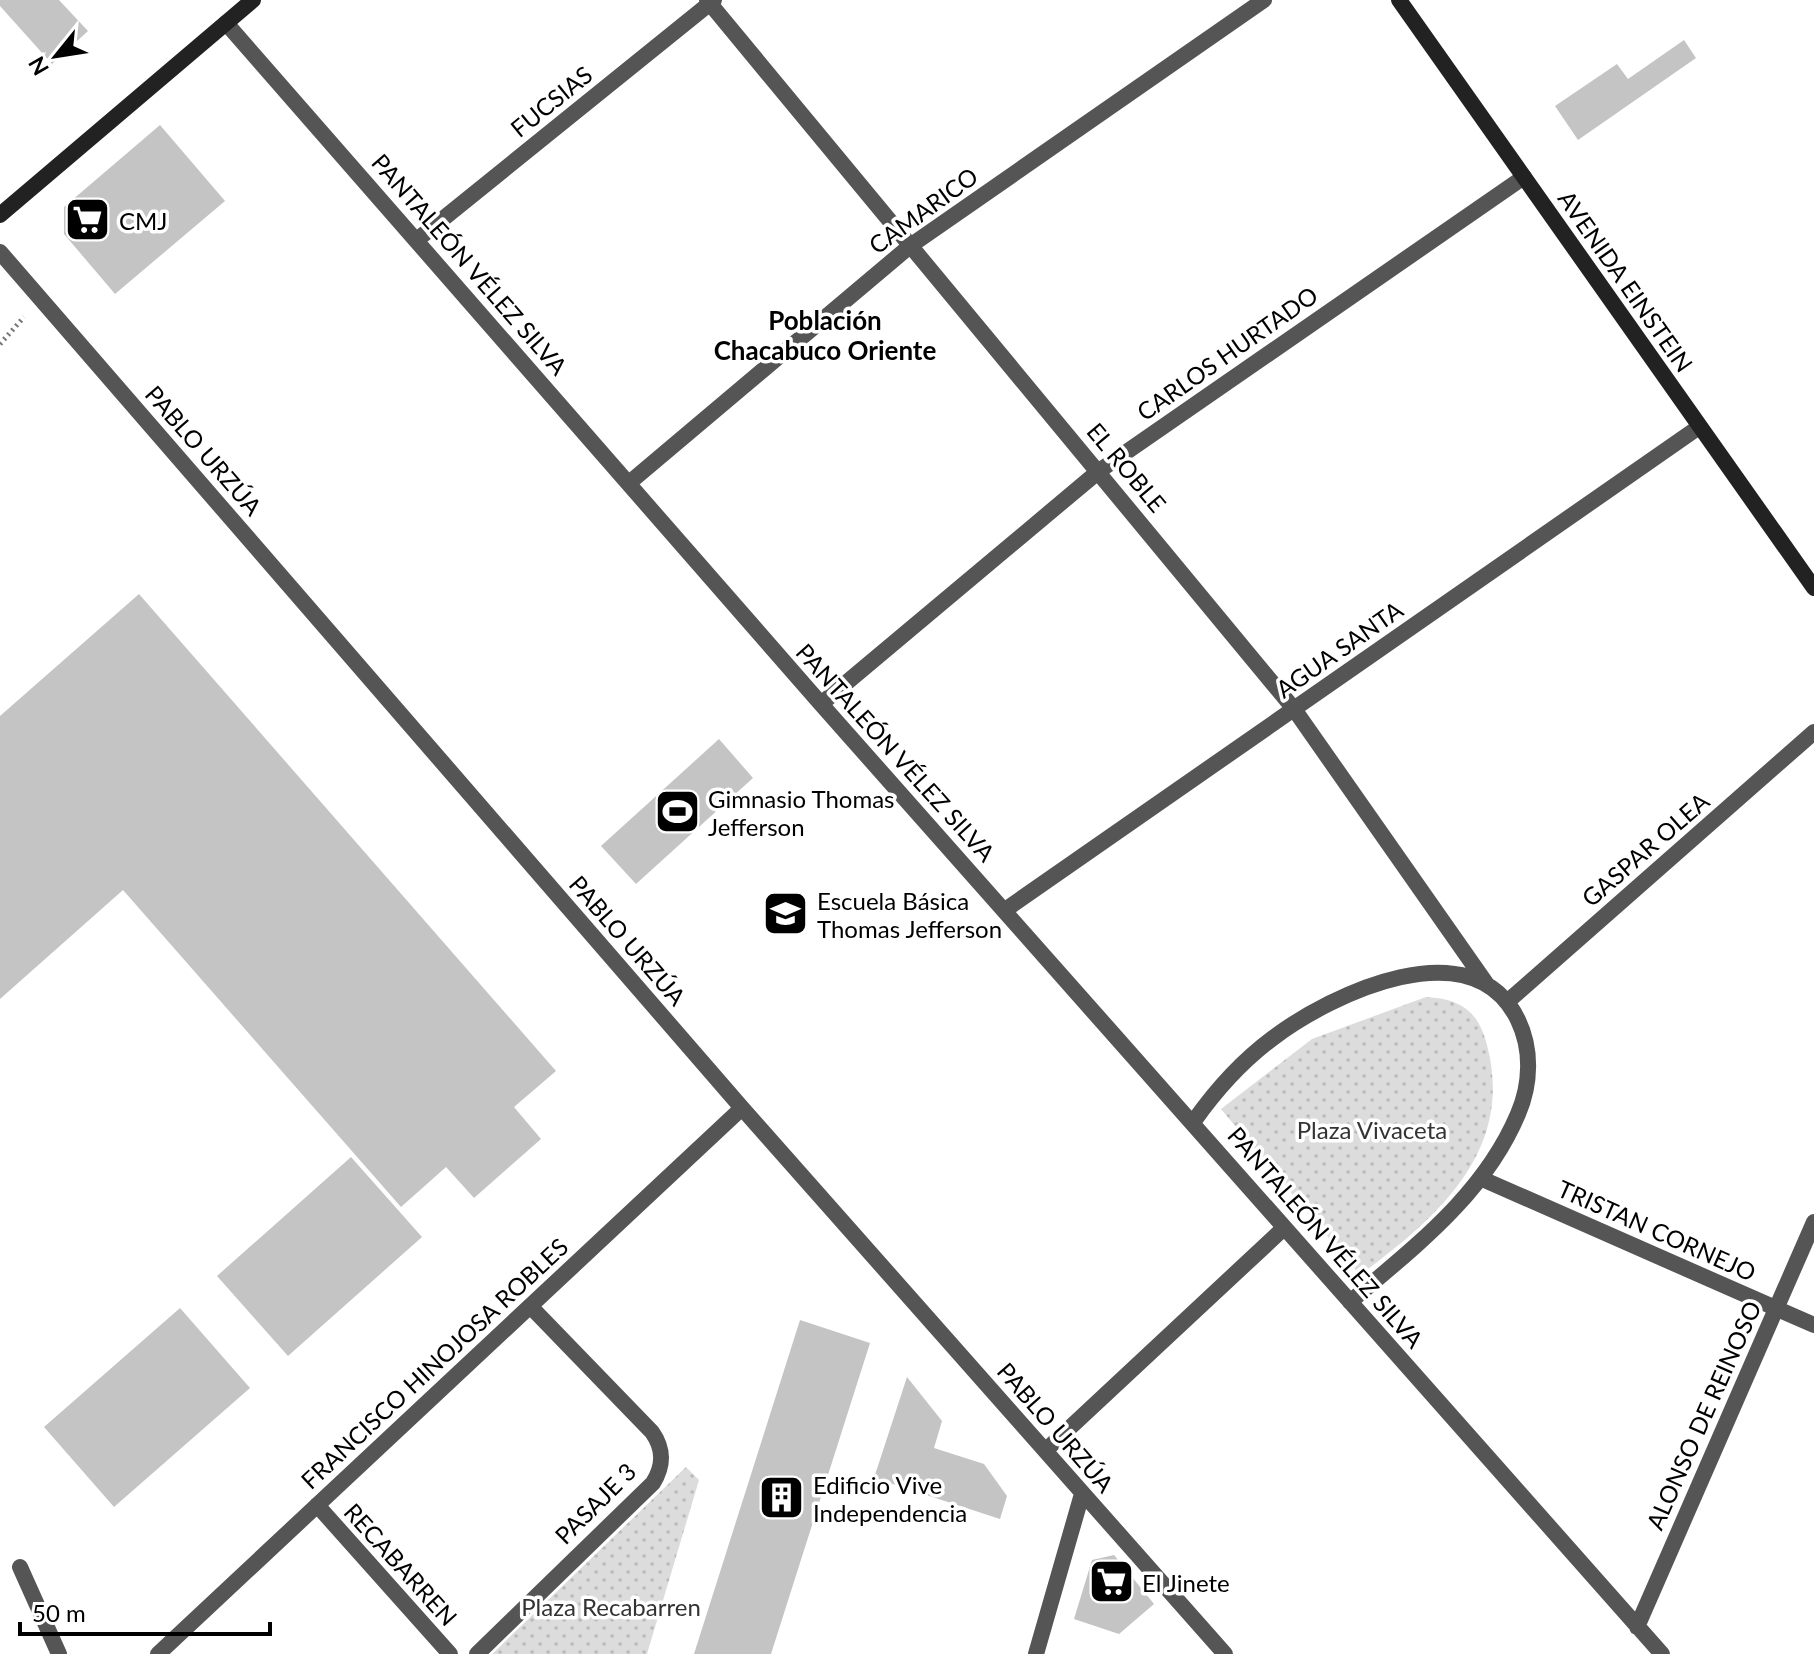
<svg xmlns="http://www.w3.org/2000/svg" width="1814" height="1654" font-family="Lato,sans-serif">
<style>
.grass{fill:url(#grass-dots)}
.building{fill:#c4c4c4}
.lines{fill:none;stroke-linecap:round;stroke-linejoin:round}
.path{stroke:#777;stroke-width:5;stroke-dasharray:2 4;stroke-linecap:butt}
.street{stroke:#555;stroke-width:16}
.secondary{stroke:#222;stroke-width:16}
.labels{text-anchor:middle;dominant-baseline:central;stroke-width:7;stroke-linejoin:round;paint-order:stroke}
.street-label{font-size:24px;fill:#000;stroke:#fff}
.poi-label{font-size:24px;fill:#000;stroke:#fff;text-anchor:start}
.park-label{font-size:24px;fill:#333;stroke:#fff}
.neighbourhood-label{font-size:26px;font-weight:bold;fill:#000;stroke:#fff}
</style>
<defs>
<pattern id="grass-dots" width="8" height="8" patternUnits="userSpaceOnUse" patternTransform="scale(2)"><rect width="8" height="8" fill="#dcdcdc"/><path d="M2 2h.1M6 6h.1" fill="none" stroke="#bbb" stroke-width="1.8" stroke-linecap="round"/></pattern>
</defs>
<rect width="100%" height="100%" fill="#fff"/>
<path class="grass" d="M1426 997C1460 999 1478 1010 1487 1045 1515 1151 1437 1218 1360 1275L1221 1109 1312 1039Z
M686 1467 699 1480 647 1654H492Z"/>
<path class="building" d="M0 0H59L88 31 52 64 0 6Z
M1684 40 1696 58 1578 140 1555 106 1617 64 1628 79Z
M160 125 225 201 115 294 64 234V207Z
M139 594 556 1071 514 1107 541 1139 474 1198 446 1167 401 1207 123 890 0 999V716Z
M719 739 753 778 636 884 601 846Z
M351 1157 422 1237 288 1356 217 1276Z
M180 1308 250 1388 114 1507 44 1427Z
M800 1320 870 1343 771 1654H694Z
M907 1377 942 1421 934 1448 984 1464 1007 1496 1000 1519 874 1478Z
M1114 1555 1154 1604 1119 1634 1074 1619 1092 1560Z"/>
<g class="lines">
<path class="path" d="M0 344 24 317"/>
<path class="street" d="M707 0 1294 709 1486 983
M226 23 821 704 1662 1654
M418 239 714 0
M0 252 742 1108 1225 1654
M629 483 910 246 1264 0
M821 704 1099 471 1524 177
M1005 910 1699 427
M1507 1002 1814 732
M1194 1121C1216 1090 1242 1061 1273 1038 1331 994 1473 926 1518 1020 1532 1049 1531 1084 1518 1114 1484 1195 1414 1247 1350 1302
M1480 1178 1814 1325
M1046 1450 1284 1228
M317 1505 450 1654
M20 1567 59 1654
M1637 1627 1814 1222
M158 1654 742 1108
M477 1654 653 1483C664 1465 664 1449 652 1432L530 1306
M1036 1654 1082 1494"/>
<path class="secondary" d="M1399 0 1814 588
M0 215 253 0"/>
</g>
<defs>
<symbol id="supermarket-square" viewBox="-11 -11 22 22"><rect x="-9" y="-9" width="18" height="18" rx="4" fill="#000" stroke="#fff"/><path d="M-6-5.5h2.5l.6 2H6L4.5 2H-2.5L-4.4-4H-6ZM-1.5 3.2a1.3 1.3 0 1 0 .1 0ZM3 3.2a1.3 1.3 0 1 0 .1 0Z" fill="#fff"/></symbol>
<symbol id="stadium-square" viewBox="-11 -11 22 22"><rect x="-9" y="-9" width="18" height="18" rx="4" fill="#000" stroke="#fff"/><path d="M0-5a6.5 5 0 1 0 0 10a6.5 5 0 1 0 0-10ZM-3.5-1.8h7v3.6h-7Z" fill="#fff"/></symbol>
<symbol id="school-square" viewBox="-11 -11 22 22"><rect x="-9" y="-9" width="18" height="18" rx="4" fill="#000" stroke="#fff"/><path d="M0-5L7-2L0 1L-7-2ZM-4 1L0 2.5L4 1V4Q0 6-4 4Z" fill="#fff"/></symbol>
<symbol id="building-square" viewBox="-11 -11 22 22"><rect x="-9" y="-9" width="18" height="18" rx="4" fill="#000" stroke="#fff"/><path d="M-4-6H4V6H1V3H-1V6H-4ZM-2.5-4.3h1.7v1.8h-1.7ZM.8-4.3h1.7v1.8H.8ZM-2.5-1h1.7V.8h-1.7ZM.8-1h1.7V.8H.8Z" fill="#fff"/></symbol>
</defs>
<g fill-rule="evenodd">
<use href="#supermarket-square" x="62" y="194" width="51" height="51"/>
<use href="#stadium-square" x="652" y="786" width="51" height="51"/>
<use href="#school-square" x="760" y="888" width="51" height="51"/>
<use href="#building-square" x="756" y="1472" width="51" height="51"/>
<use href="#supermarket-square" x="1086" y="1556" width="51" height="51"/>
</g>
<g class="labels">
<g class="street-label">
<text transform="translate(551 101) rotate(-39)">FUCSIAS</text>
<text transform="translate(923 210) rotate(-36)">CAMARICO</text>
<text transform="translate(470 264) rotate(49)">PANTALEÓN VÉLEZ SILVA</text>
<text transform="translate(1626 281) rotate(55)">AVENIDA EINSTEIN</text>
<text transform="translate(1227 353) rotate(-35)">CARLOS HURTADO</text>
<text transform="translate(204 450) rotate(49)">PABLO URZÚA</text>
<text transform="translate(1127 467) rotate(50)">EL ROBLE</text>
<text transform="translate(1339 649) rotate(-35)">AGUA SANTA</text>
<text transform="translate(896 752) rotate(48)">PANTALEÓN VÉLEZ SILVA</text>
<text transform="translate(1645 849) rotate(-41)">GASPAR OLEA</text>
<text transform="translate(628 940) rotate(49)">PABLO URZÚA</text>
<text transform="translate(1657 1230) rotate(24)">TRISTAN CORNEJO</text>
<text transform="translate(1326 1237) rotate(49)">PANTALEÓN VÉLEZ SILVA</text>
<text transform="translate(434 1363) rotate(-43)">FRANCISCO HINOJOSA ROBLES</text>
<text transform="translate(1703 1415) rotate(-66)">ALONSO DE REINOSO</text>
<text transform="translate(1056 1427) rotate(49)">PABLO URZÚA</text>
<text transform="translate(595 1503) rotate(-45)">PASAJE 3</text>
<text transform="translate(401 1564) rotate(48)">RECABARREN</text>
</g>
<g class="poi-label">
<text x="119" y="220">CMJ</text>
<text x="708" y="798">Gimnasio Thomas<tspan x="708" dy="28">Jefferson</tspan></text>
<text x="817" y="900">Escuela Básica<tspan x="817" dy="28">Thomas Jefferson</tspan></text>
<text x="813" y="1484">Edificio Vive<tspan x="813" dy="28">Independencia</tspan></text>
<text x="1142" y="1582">El Jinete</text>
</g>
<g class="park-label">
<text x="1372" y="1129">Plaza Vivaceta</text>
<text x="611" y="1606">Plaza Recabarren</text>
</g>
<g class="neighbourhood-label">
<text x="825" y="320">Población<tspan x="825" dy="30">Chacabuco Oriente</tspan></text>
</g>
</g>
<g transform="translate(56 56) rotate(240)" stroke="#ffffff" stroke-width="6" paint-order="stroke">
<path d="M0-6L14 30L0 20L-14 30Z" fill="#000000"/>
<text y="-12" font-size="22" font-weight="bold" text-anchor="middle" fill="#000000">N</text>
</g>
<path d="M20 1622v12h250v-12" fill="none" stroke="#000000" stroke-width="4"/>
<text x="32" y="1622" font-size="24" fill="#000000" stroke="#ffffff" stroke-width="6" paint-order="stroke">50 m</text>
</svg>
